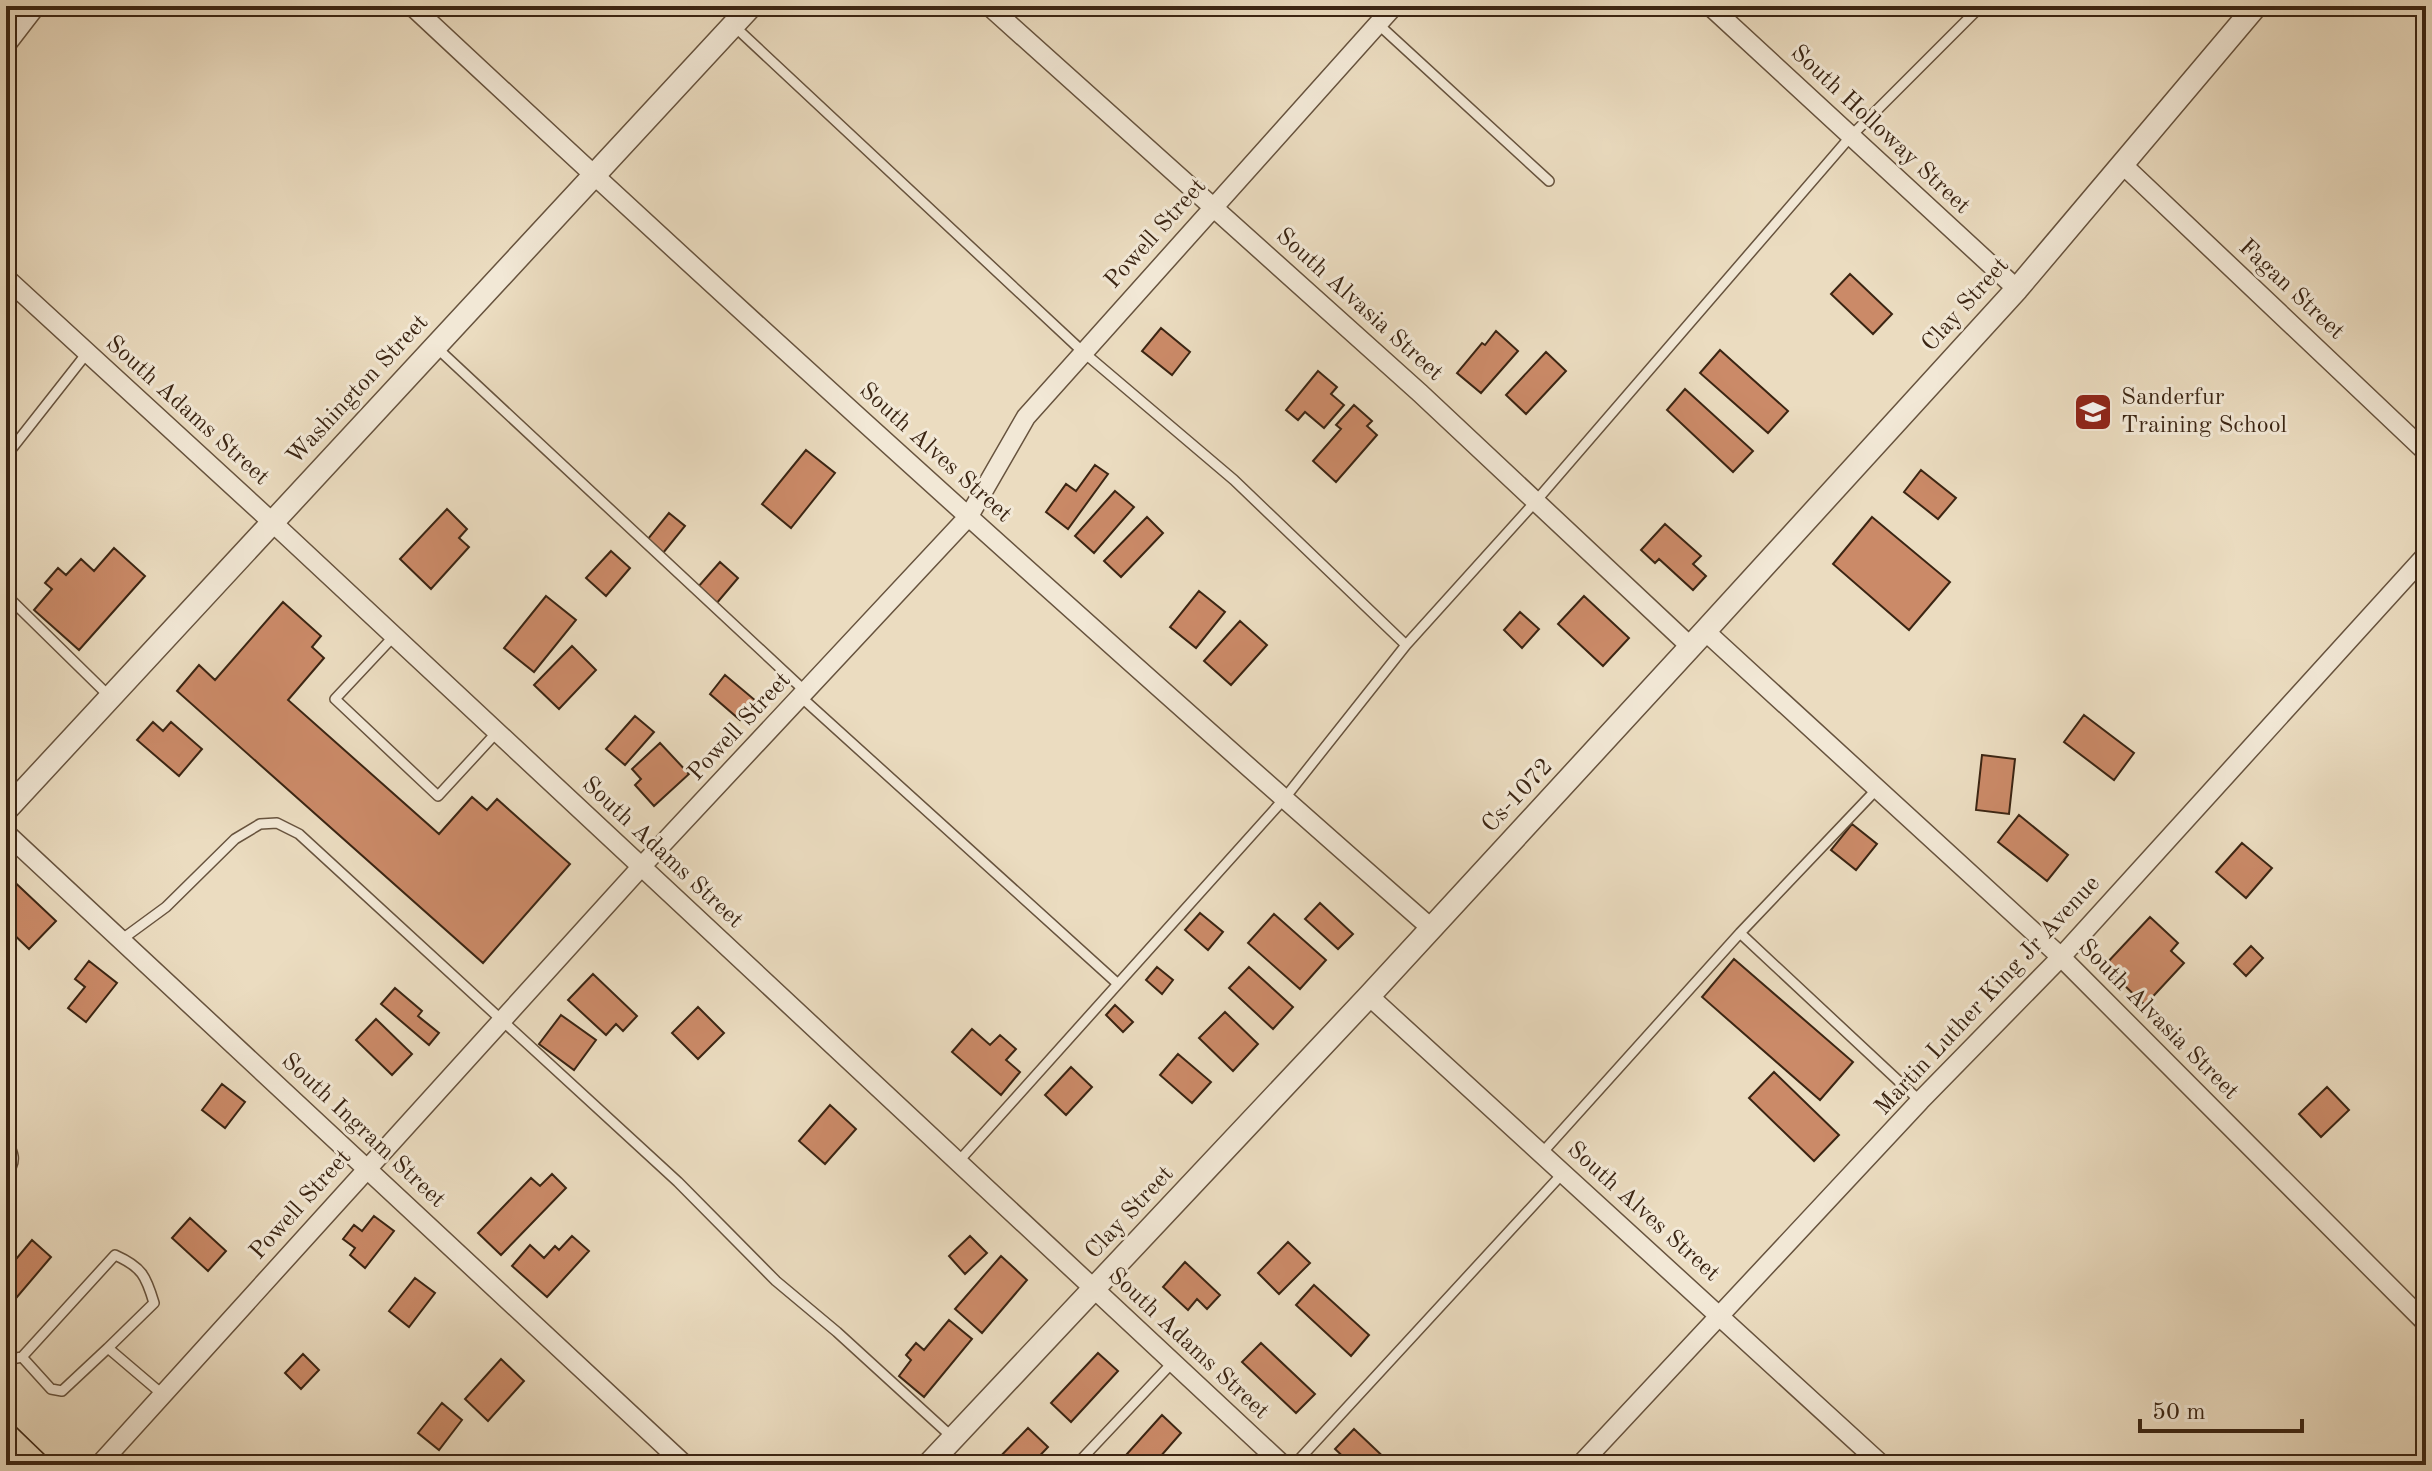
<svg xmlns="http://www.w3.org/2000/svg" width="2432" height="1471" font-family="'Old Standard TT',serif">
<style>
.building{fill:#cb8a68;stroke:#3b2513;stroke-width:2}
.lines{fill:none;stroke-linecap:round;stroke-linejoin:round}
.service-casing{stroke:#67533e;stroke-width:12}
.minor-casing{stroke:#67533e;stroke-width:21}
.tertiary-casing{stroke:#67533e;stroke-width:25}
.primary-casing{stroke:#3b2513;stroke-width:31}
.service{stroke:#f2e8d6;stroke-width:9}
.minor{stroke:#f2e8d6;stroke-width:18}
.tertiary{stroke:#f2e8d6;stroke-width:22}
.primary{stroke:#ebdcc0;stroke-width:28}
.labels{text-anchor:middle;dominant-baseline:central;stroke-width:6;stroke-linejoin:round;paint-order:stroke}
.street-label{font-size:24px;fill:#3b2513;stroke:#f2e8d6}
.poi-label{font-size:24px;fill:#3b2513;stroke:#f2e8d6;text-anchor:start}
</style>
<rect width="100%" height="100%" fill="#ebdcc0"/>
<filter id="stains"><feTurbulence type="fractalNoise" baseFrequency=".0025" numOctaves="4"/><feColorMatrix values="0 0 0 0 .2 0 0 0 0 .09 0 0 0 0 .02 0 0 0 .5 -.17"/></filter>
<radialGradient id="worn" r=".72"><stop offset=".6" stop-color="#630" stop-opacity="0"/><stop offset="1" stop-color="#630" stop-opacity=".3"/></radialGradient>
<path class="building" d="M1850 274 1892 314 1873 334 1831 294Z
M1161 328 1190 352 1172 375 1142 351Z
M1496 331 1518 351 1481 393 1457 373 1482 343 1485 345Z
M1720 350 1788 411 1768 433 1700 373Z
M1546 352 1566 371 1526 414 1506 395Z
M1318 371 1337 387 1331 394 1344 405 1324 428 1305 412 1298 420 1286 410Z
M1685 389 1753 451 1733 472 1667 410Z
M1354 405 1372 421 1367 426 1377 435 1336 482 1313 461 1341 429 1336 425Z
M806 450 835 473 791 528 762 504Z
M1095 465 1108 474 1068 529 1046 512 1066 484 1076 491Z
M1921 470 1956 498 1938 519 1904 492Z
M1115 491 1134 507 1094 553 1075 536Z
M447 509 467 529 459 538 469 547 431 589 400 559Z
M669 513 685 526 663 553 647 540Z
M1147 517 1163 533 1121 577 1104 561Z
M1872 517 1950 582 1909 630 1833 564Z
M1665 524 1701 556 1693 564 1706 576 1693 590 1659 559 1655 563 1641 550Z
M114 548 145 576 79 650 34 610 52 589 45 583 58 568 66 575 81 559 94 571Z
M611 551 630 568 606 596 586 578Z
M720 562 738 578 716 604 698 587Z
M1199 591 1225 612 1196 648 1170 627Z
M546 596 576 620 534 672 504 648Z
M1584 596 1629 638 1603 666 1558 624Z
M283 602 321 636 312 647 324 658 288 700 439 834 472 797 487 810 497 799 570 864 483 963 177 691 199 665 215 680Z
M1520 612 1539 629 1522 648 1504 630Z
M1240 621 1267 645 1231 685 1204 661Z
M572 646 596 670 559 709 534 685Z
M725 675 756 701 740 720 710 694Z
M2084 715 2134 753 2114 780 2064 742Z
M635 716 654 732 625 765 606 749Z
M153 722 163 731 171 722 202 749 179 776 137 740Z
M660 743 689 774 654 806 635 785 641 779 632 769Z
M1982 755 2015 759 2009 814 1976 810Z
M2019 815 2068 855 2047 881 1998 842Z
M1852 824 1877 844 1856 870 1831 850Z
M2242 843 2272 868 2246 898 2216 872Z
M6 874 56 921 29 949 6 927Z
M1320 903 1353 934 1338 949 1305 919Z
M1200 913 1223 932 1208 950 1185 930Z
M1274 914 1326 960 1300 989 1248 943Z
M2150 917 2178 943 2171 951 2184 963 2145 1005 2104 966Z
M2251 946 2263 958 2246 976 2234 964Z
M1734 959 1853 1062 1820 1100 1702 997Z
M89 961 117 983 86 1022 68 1008 85 987 75 979Z
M1157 967 1173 980 1162 994 1146 980Z
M1249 967 1293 1007 1273 1029 1229 988Z
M593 974 637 1016 623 1031 616 1024 606 1035 568 1000Z
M395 988 422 1011 418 1016 439 1033 429 1045 381 1004Z
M1115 1005 1133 1022 1123 1032 1106 1015Z
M698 1007 724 1033 698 1059 672 1033Z
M1225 1012 1258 1044 1233 1071 1199 1038Z
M561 1015 596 1040 574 1070 539 1044Z
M376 1019 412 1054 392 1075 356 1040Z
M972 1029 990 1045 1000 1035 1016 1049 1006 1060 1020 1072 1001 1095 952 1052Z
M1178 1054 1211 1082 1192 1103 1160 1075Z
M1071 1067 1092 1087 1066 1115 1045 1095Z
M1774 1072 1839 1135 1814 1161 1749 1098Z
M222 1084 245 1102 225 1128 202 1110Z
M2327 1087 2349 1110 2321 1137 2299 1114Z
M830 1105 856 1129 825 1164 799 1141Z
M552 1174 566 1188 501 1255 478 1233 531 1178 540 1186Z
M374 1216 394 1231 365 1268 350 1255 355 1248 343 1239 354 1225 362 1231Z
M190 1218 226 1251 208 1271 172 1238Z
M572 1236 589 1251 547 1297 512 1266 530 1245 544 1258 555 1246 559 1250Z
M970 1236 987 1253 965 1274 949 1256Z
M32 1240 51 1257 6 1310V1271Z
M1288 1242 1310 1263 1279 1294 1258 1273Z
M1001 1256 1027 1280 982 1333 955 1309Z
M1185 1262 1220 1295 1207 1309 1197 1299 1188 1310 1163 1287Z
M415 1278 435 1293 409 1327 389 1311Z
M1314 1285 1369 1335 1351 1356 1296 1305Z
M949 1320 972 1339 924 1397 899 1376 911 1360 906 1355 916 1343 924 1350Z
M1261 1343 1315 1394 1296 1413 1242 1362Z
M1098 1353 1118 1371 1071 1422 1051 1403Z
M303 1354 319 1370 301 1389 285 1373Z
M501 1359 524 1381 488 1421 465 1399Z
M442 1403 462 1420 439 1450 418 1433Z
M1162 1415 1181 1433 1153 1465H1117Z
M1028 1428 1048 1447 1031 1465H992Z
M1354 1429 1392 1465H1352L1335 1449Z"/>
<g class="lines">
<defs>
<path id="service" d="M1378 24 1549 181
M733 25 1082 351 1234 480 1406 645
M437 348 806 692
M6 456 87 353
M6 595 110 697
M394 636 335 699 438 796 497 732
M801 697 1118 984
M1740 933 1920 1101
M121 940 166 907 235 839 260 824 277 823 299 834 678 1182 776 1281 837 1332 952 1437
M6 1138C13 1152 18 1162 6 1174
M1542 1153 1740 933 1876 790
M958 1162 1284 799 1406 645 1536 501 1851 136 1981 6
M22 1357 51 1389 62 1391 108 1348
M6 1360 22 1357 115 1255C142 1267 146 1276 154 1303L108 1348 162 1394
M1076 1465 1173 1362
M1294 1465 1563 1173"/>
<path id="minor" d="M412 6C747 319 1087 626 1431 928
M989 6 1420 393 1691 647
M1710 6 2017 289
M6 45 36 6
M2122 164 2426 452
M6 278 272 522 1283 1465
M1705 631 2061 957 2426 1323
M6 833 685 1465
M1369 996 1882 1465
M99 1465 641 867 969 516 1026 417 1394 6
M1580 1465 1920 1101 2061 957 2426 555"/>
<path id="tertiary" d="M6 810 751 6
M928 1465 1369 996 1705 631 2017 289 2256 6"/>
<path id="primary" d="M6 1438 34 1465"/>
</defs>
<use href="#service" class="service-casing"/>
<use href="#minor" class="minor-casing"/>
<use href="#tertiary" class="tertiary-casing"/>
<use href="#primary" class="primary-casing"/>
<use href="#service" class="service"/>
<use href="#minor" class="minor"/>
<use href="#tertiary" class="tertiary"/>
<use href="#primary" class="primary"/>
</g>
<defs>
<symbol id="school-square" viewBox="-11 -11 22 22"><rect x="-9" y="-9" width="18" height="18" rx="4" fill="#8f2418" stroke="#f2e8d6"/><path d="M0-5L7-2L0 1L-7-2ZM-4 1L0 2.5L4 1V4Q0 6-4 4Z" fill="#fff"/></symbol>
</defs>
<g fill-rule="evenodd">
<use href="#school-square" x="2071" y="390" width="44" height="44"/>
</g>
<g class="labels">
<g class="street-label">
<text transform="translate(1880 130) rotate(43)">South Holloway Street</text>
<text transform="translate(1156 234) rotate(-48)">Powell Street</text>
<text transform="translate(2291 290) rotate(43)">Fagan Street</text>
<text transform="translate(1359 305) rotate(42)">South Alvasia Street</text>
<text transform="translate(1966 305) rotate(-48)">Clay Street</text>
<text transform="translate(358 390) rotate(-47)">Washington Street</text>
<text transform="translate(187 411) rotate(42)">South Adams Street</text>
<text transform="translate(935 453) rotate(42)">South Alves Street</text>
<text transform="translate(740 727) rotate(-47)">Powell Street</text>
<text transform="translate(1518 796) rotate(-47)">Cs-1072</text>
<text transform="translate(662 853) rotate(43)">South Adams Street</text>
<text transform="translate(1988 996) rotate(-47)">Martin Luther King Jr Avenue</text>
<text transform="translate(2158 1020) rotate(45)">South Alvasia Street</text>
<text transform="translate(363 1131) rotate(43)">South Ingram Street</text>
<text transform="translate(301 1205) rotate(-48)">Powell Street</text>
<text transform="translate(1643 1212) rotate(42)">South Alves Street</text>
<text transform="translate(1130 1213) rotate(-47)">Clay Street</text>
<text transform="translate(1188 1344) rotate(43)">South Adams Street</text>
</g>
<g class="poi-label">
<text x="2121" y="398">Sanderfur<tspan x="2121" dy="28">Training School</tspan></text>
</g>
</g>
<rect width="2432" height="1471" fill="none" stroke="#ebdcc0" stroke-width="32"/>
<rect x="8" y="8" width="2416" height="1455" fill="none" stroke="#3b2513" stroke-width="4"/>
<rect x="16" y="16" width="2400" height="1439" fill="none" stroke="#3b2513" stroke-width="2"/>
<path d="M2140 1419v12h162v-12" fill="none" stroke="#3b2513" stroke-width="4"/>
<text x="2152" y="1419" font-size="24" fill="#3b2513" stroke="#f2e8d6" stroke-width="6" paint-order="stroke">50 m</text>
<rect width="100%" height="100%" filter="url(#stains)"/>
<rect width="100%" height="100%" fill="url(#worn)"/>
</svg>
